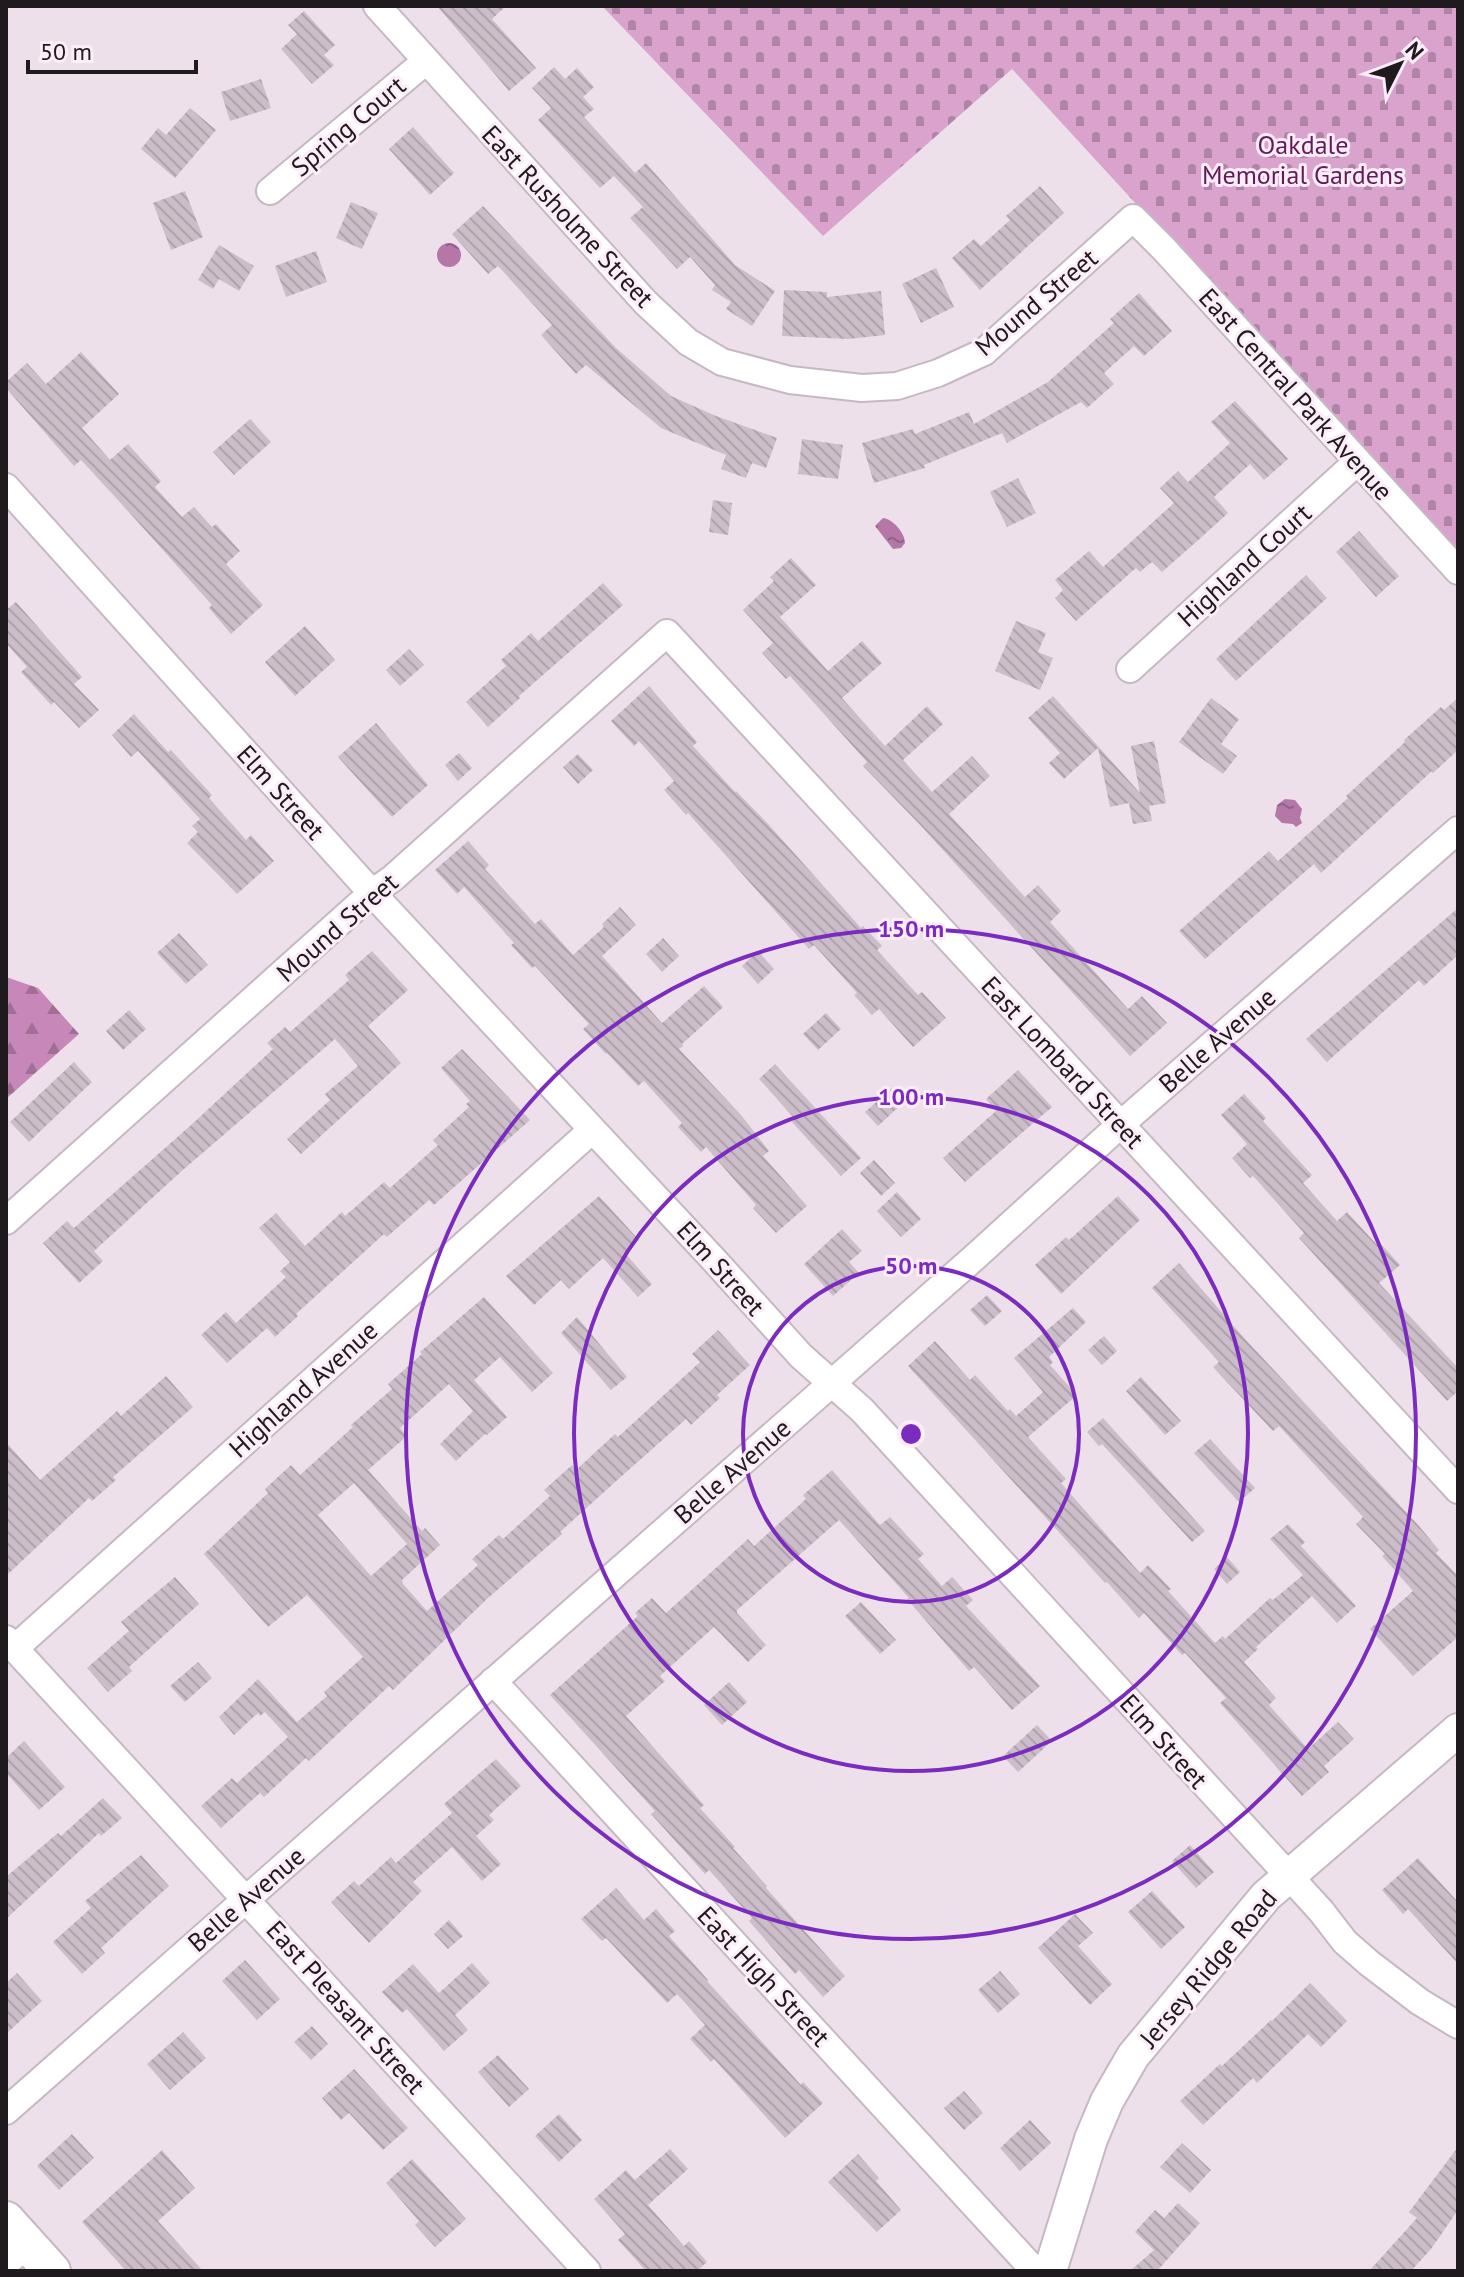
<svg xmlns="http://www.w3.org/2000/svg" width="1464" height="2277" font-family="'PT Sans',sans-serif">
<style>
.forest{fill:url(#forest-firs)}
.cemetery{fill:url(#cemetery-stones)}
.water{fill:url(#water-ripples)}
.building{fill:url(#building-back-hatch);fill-rule:evenodd}
.lines{fill:none;stroke-linecap:round;stroke-linejoin:round}
.minor-casing{stroke:#c6b8c2;stroke-width:30}
.tertiary-casing{stroke:#c6b8c2;stroke-width:36}
.secondary-casing{stroke:#c6b8c2;stroke-width:40}
.minor{stroke:#fff;stroke-width:26}
.tertiary{stroke:#fff;stroke-width:32}
.secondary{stroke:#fff;stroke-width:36}
.ring{fill:none;stroke:#7b2cbf;stroke-width:4}
.labels{text-anchor:middle;dominant-baseline:central;stroke-width:6;stroke-linejoin:round;paint-order:stroke}
.street-label{font-size:26px;fill:#1f1a1d;stroke:#fcedf8}
.park-label{font-size:26px;fill:#641958;stroke:#fcedf8}
.centre{fill:#7b2cbf;stroke:#fcedf8;stroke-width:4}
.ring-label{font-size:24px;text-anchor:middle;font-weight:bold;fill:#7b2cbf;stroke:#fcedf8;stroke-width:6;stroke-linejoin:round;paint-order:stroke}
</style>
<defs>
<pattern id="forest-firs" width="22" height="20" patternUnits="userSpaceOnUse" patternTransform="scale(2)"><rect width="22" height="20" fill="#c788b9"/><path d="M5 1l3.5 6h-7zM16 11l3.5 6h-7z" fill="#a16e96"/></pattern>
<pattern id="cemetery-stones" width="16" height="16" patternUnits="userSpaceOnUse" patternTransform="scale(2)"><rect width="16" height="16" fill="#daa3cd"/><path d="M2 7V4a2 2 0 0 1 4 0v3zM10 15v-3a2 2 0 0 1 4 0v3z" fill="#b084a6"/></pattern>
<pattern id="water-ripples" width="26" height="14" patternUnits="userSpaceOnUse" patternTransform="scale(2)"><rect width="26" height="14" fill="#b577a8"/><path d="M2 4q2-2 4 0t4 0M15 11q2-2 4 0t4 0" fill="none" stroke="#936188"/></pattern>
<pattern id="building-back-hatch" width="6" height="6" patternUnits="userSpaceOnUse" patternTransform="scale(2)"><rect width="6" height="6" fill="#ccbec8"/><path d="M-1 5l2 2M0 0l6 6M5-1l2 2" fill="none" stroke="#afa3ab"/></pattern>
</defs>
<rect width="100%" height="100%" fill="#eee0eb"/>
<path class="forest" d="M6 977 38 988 79 1034 6 1099Z"/>
<path class="cemetery" d="M602 6H1458V554L1012 69 823 236Z"/>
<path class="water" d="M437 255a12 12 0 1 1 24 0a12 12 0 1 1-24 0Z
M883 518C893 519 905 533 905 543L901 548 893 549 875 526Z
M1285 799 1295 800 1302 809 1300 818 1302 823 1296 827 1293 824 1282 823 1275 816 1277 805Z"/>
<path class="building" d="M437 6H506L492 19 536 68 509 91Z
M304 11 335 45 324 55 334 65 312 84 281 49 297 34 288 25Z
M554 67 565 79 577 68 594 87 583 97 594 109 584 117 635 173 646 163 735 265 775 291 752 326 726 309 731 302 712 290 715 285 690 257 677 269 630 218 643 207 614 176 600 188 538 120 551 108 532 88Z
M261 79 271 108 230 121 221 92Z
M190 108 216 130 175 178 141 149 158 128 166 135Z
M413 127 454 173 430 195 389 149Z
M1040 186 1064 213 980 290 952 258 974 239 981 246 1010 220 1006 216Z
M185 191 203 237 171 250 153 203Z
M351 202 378 213 362 249 336 238Z
M483 206 616 348 671 396 716 416 777 438 766 468 752 463 746 478 721 469 726 455 661 428 586 365 576 374 541 335 552 325 498 266 488 274 452 234Z
M219 245 254 266 239 291 219 279 213 289 198 280Z
M316 251 327 282 286 297 275 266Z
M936 268 954 307 921 323 902 284Z
M784 290 827 292V297L881 291 885 335 848 339 782 336Z
M1139 293 1172 331 1144 356 1134 346 1104 373 1114 384 1087 408 1081 402 1007 443 1002 433 924 465 925 468 874 483 862 443 913 429 915 434 969 412 974 424 1048 382 1114 323 1110 319Z
M81 352 119 394 82 428 110 460 128 444 161 481 155 487 182 517 194 507 212 527 216 524 240 551 226 564 263 605 231 634 209 608 212 605 128 511 81 460 74 466 6 388V382L27 363 46 384Z
M1235 401 1288 459 1264 480 1250 464 1214 497 1228 513 1204 535 1162 572 1152 562 1140 572 1136 568 1076 621 1055 598 1063 590 1055 580 1089 551 1103 567 1174 503 1160 488 1178 471 1188 482 1230 443 1211 422Z
M250 419 271 442 234 475 213 452Z
M802 439 843 445 838 479 798 474Z
M1018 478 1036 513 1007 527 990 492Z
M713 500 732 503 728 535 709 532Z
M1359 531 1399 576 1376 597 1336 552Z
M791 558 816 585 780 617 828 671 862 641 882 663 842 698 885 746 927 706 943 724 903 760 932 792 972 756 990 776 949 814 1025 897 1038 885 1061 911 1050 922 1128 1009 1142 996 1167 1023 1130 1056 923 828 863 766 867 762 790 676 786 679 762 653 773 643 743 610 774 581 770 577Z
M1306 575 1327 598 1236 681 1216 659Z
M603 583 623 605 519 696 520 698 488 727 466 702 506 666 501 660 531 633 538 641Z
M16 602 82 677 74 684 99 710 79 728 54 702 51 705 21 672 27 667 6 643V610Z
M1016 621 1046 633 1038 652 1053 658 1040 690 995 671Z
M305 626 335 660 295 696 265 662Z
M409 649 424 665 400 686 386 670Z
M649 686 697 742 693 746 735 792 736 791 769 825 861 928 863 926 882 946 877 950 918 995 922 992 946 1018 913 1047 879 1009 872 1015 854 995 857 993 814 945 809 949 688 813 686 815 664 790 674 781 639 741 634 746 611 721Z
M1053 696 1140 793 1131 746 1154 741 1166 803 1149 806 1152 821 1133 824 1129 803 1110 807 1098 748 1064 779 1049 763 1060 753 1028 718Z
M1211 698 1239 719 1221 744 1237 756 1223 774 1179 742Z
M1458 698V750L1433 773 1432 771 1321 873 1314 864 1205 959 1179 931 1269 851 1278 861 1348 798 1346 796 1405 742 1404 740 1441 707 1444 710Z
M134 714 168 752 171 750 212 795 209 798 246 840 251 835 274 861 237 894 187 843 198 832 192 826 200 819 138 751 131 757 112 735Z
M376 723 428 785 392 817 338 757Z
M459 753 472 768 458 781 445 765Z
M578 754 593 770 578 784 563 767Z
M468 841 489 865 485 869 535 924 541 919 573 955 604 927 602 924 620 907 636 925 602 956 662 1023 704 986 723 1007 682 1044 683 1046 679 1049 741 1115 769 1151 763 1156 807 1206 776 1233 753 1208 756 1205 706 1147 701 1152 678 1127 682 1123 644 1081 638 1086 607 1053 606 1054 583 1029 589 1024 535 966 532 968 511 945 514 943 464 887 457 894 435 870Z
M1458 908V955L1424 986 1419 980 1327 1062 1306 1039Z
M179 933 208 965 186 984 157 953Z
M663 938 679 956 662 972 646 954Z
M372 951 408 990 368 1026 401 1063 301 1154 287 1139 330 1100 325 1094 358 1066 335 1039 184 1169 94 1251 103 1261 79 1283 43 1243 67 1221 74 1228 190 1126 273 1049 267 1043 285 1027 290 1032 349 980 345 975Z
M758 951 774 969 758 984 742 966Z
M129 1010 146 1029 123 1050 106 1031Z
M826 1013 841 1029 818 1050 803 1034Z
M462 1049 530 1120 434 1205 429 1200 387 1237 384 1234 296 1314 298 1316 275 1337 267 1328 227 1363 201 1335 226 1312 236 1323 286 1277 280 1271 290 1262 259 1228 276 1213 305 1246 342 1212 345 1216 384 1182 390 1188 438 1145 433 1140 469 1107 466 1104 470 1101 441 1068Z
M74 1062 92 1082 29 1142 10 1122Z
M775 1064 861 1158 841 1176 792 1122 795 1119 759 1079Z
M1018 1070 1052 1107 965 1182 943 1158 996 1111 986 1099Z
M892 1088 904 1102 878 1126 865 1112Z
M1244 1094 1266 1118 1263 1121 1312 1175 1303 1183 1337 1221 1347 1212 1379 1247 1382 1245 1400 1265 1379 1283 1458 1368V1391L1447 1401 1299 1238 1304 1233 1253 1176 1250 1178 1232 1158 1247 1144 1221 1115Z
M874 1160 895 1183 881 1196 860 1173Z
M897 1192 921 1219 901 1237 877 1211Z
M599 1196 639 1240 625 1253 652 1284 638 1297 603 1258 569 1289 561 1280 534 1305 506 1276Z
M1118 1196 1140 1220 1061 1294 1035 1265 1066 1237 1069 1240Z
M842 1229 862 1251 849 1262 859 1273 833 1296 804 1264Z
M1179 1263 1245 1339 1419 1526 1439 1550 1436 1553 1458 1576V1637L1413 1676 1370 1629 1413 1591 1382 1556 1385 1554 1356 1524 1363 1517 1279 1426 1273 1431 1226 1381 1213 1367 1219 1362 1152 1288Z
M987 1295 1002 1311 985 1326 970 1310Z
M484 1297 553 1373 532 1392 500 1357 474 1380 507 1417 487 1435 485 1434 456 1461 440 1444 473 1411 449 1384 400 1428 407 1436 368 1470 422 1531 425 1528 440 1545 402 1580 403 1584 427 1611 478 1565 472 1559 499 1535 503 1539 550 1496 544 1490 572 1465 576 1470 615 1434 618 1437 700 1362 692 1354 718 1330 750 1365 717 1395 720 1398 691 1425 686 1419 614 1483 560 1532 562 1534 488 1598 393 1690 389 1686 309 1761 306 1758 264 1797 260 1793 221 1828 201 1806 232 1778 237 1783 288 1737 265 1712 260 1716 258 1713 234 1735 219 1717 258 1679 297 1722 327 1696 324 1692 363 1657 307 1595 268 1627 204 1554 268 1493 265 1489 291 1465 300 1475 353 1427 351 1425 392 1389 388 1384 422 1354 420 1352ZM354 1483 407 1544 371 1576 318 1515Z
M1073 1308 1086 1322 1049 1357 1053 1362 1050 1365 1077 1395 1028 1437 1066 1479 1061 1483 1140 1573 1148 1565 1171 1589 1168 1591 1215 1643 1223 1636 1225 1639 1270 1598 1273 1600 1303 1575 1270 1539 1288 1524 1305 1542 1301 1546 1356 1606 1337 1623 1312 1596 1256 1647 1258 1649 1244 1662 1276 1698 1269 1705 1308 1749 1338 1722 1354 1739 1324 1766 1329 1772 1302 1796 1220 1703 1226 1698 1185 1653 1182 1655 1144 1613 1139 1618 1107 1582 1105 1583 908 1366 935 1341 970 1380 975 1375 1008 1411 1010 1409 1016 1416 1043 1392 1014 1358Z
M577 1317 627 1377 611 1390 561 1333Z
M1104 1336 1117 1351 1102 1365 1088 1350Z
M166 1376 193 1407 113 1477 116 1480 92 1501 89 1498 6 1576V1442L40 1480 117 1411 121 1416Z
M1141 1377 1181 1421 1165 1435 1126 1391Z
M1103 1418 1205 1531 1192 1542 1102 1444 1099 1446 1087 1432Z
M1210 1439 1255 1488 1239 1502 1194 1453Z
M832 1470 880 1525 890 1517 924 1554 918 1559 942 1586 952 1577 973 1600 966 1606 1040 1686 1012 1710 974 1667 969 1671 907 1599 909 1598 839 1520 737 1610V1613L766 1645 748 1662 714 1627 660 1676 665 1681 626 1716 704 1805 700 1808 735 1847 733 1848 767 1886 766 1888 845 1976 823 1997 799 1970 795 1974 749 1921 752 1918 709 1870 705 1874 651 1814 655 1811 550 1695 638 1616 635 1613 652 1598 666 1613 748 1539 754 1546 806 1499 803 1495Z
M1227 1557 1240 1572 1227 1584 1214 1569Z
M175 1577 199 1604 129 1667 132 1671 108 1692 87 1668 129 1631 121 1622Z
M861 1602 896 1640 880 1654 845 1616Z
M198 1662 212 1678 185 1702 170 1686Z
M729 1682 747 1702 722 1725 704 1705Z
M1037 1725 1052 1741 1018 1772 1003 1756Z
M24 1741 65 1787 39 1810 6 1773V1758Z
M496 1759 521 1786 489 1815 494 1820 476 1836 501 1864 482 1881 452 1847 413 1882 422 1891 369 1943 331 1902 354 1881 359 1886 391 1857 396 1863 452 1813 444 1804Z
M103 1798 122 1818 101 1836 99 1833 6 1919V1877L58 1833 61 1836Z
M1190 1845 1214 1872 1196 1888 1172 1861Z
M141 1855 169 1886 101 1948 105 1953 82 1974 53 1942 91 1908 85 1901Z
M1418 1858 1458 1902V1964L1408 1909 1403 1914 1382 1890Z
M616 1888 644 1920 656 1909 675 1931 669 1936 708 1980 707 1981 801 2085 803 2082 823 2103 785 2138 714 2059 711 2062 690 2039 705 2025 677 1994 667 2003 606 1938 602 1941 581 1919Z
M1152 1891 1185 1927 1161 1949 1128 1912Z
M1075 1914 1093 1933 1078 1946 1112 1984 1090 2005 1038 1948Z
M449 1920 463 1936 448 1949 434 1934Z
M245 1960 280 1999 257 2020 222 1981Z
M472 1963 490 1983 455 2015 468 2030 444 2051 407 2009 402 2013 382 1992 413 1964 439 1993Z
M1000 1971 1020 1994 998 2013 978 1990Z
M17 1973 42 2001 6 2034V1983Z
M1310 1983 1347 2021 1321 2047 1308 2034 1257 2083 1253 2078 1203 2125 1180 2101 1220 2064 1222 2066 1271 2020 1272 2021Z
M312 2026 328 2044 311 2060 294 2042Z
M183 2032 206 2058 170 2090 147 2064Z
M498 2055 529 2089 509 2107 478 2072Z
M354 2069 408 2128 383 2150 349 2113 341 2120 322 2098Z
M964 2091 983 2113 964 2130 944 2108Z
M559 2114 582 2140 559 2162 535 2136Z
M1030 2120 1051 2143 1020 2171 1000 2148Z
M72 2134 94 2158 59 2190 37 2166Z
M1182 2143 1211 2170 1190 2193 1160 2167Z
M1458 2147V2210L1431 2249 1411 2271H1369L1417 2218 1409 2212Z
M670 2149 688 2169 648 2205 684 2246 689 2241 707 2262 697 2271H646L618 2240 625 2234 594 2199 626 2170 635 2180Z
M162 2150 195 2188 158 2221 203 2271H126L82 2222Z
M858 2154 879 2178 876 2181 901 2210 877 2232 828 2182Z
M412 2159 466 2219 435 2247 415 2225 419 2221 386 2183Z
M1178 2203 1200 2223 1157 2271H1130L1154 2250 1135 2232 1155 2210 1164 2218Z"/>
<g class="lines">
<defs>
<path id="minor" d="M377 6 646 303 688 342 722 362 790 380 862 388 897 386 938 373 984 352 1133 218 1164 249 1458 571
M270 191 426 61
M6 487 372 893 715 1261 801 1356 862 1410 1321 1911 1345 1942 1369 1963 1420 2002 1458 2025
M1130 669 1357 462
M6 1221 372 893 393 878 667 633 1458 1490
M6 1639 587 2271
M15 1648 592 1130
M493 1681 1035 2271
M6 2111 976 1256 1121 1124 1458 830
M6 2263 27 2244"/>
<path id="tertiary" d="M1050 2271 1091 2139 1107 2101 1133 2056 1266 1896 1458 1730"/>
<path id="secondary" d="M6 2220 52 2271"/>
</defs>
<use href="#minor" class="minor-casing"/>
<use href="#tertiary" class="tertiary-casing"/>
<use href="#secondary" class="secondary-casing"/>
<use href="#minor" class="minor"/>
<use href="#tertiary" class="tertiary"/>
<use href="#secondary" class="secondary"/>
</g>
<g class="ring">
<circle cx="911" cy="1434" r="168"/>
<circle cx="911" cy="1434" r="337"/>
<circle cx="911" cy="1434" r="505"/>
</g>
<g class="labels">
<g class="street-label">
<text transform="translate(348 126) rotate(-40)">Spring Court</text>
<text transform="translate(568 216) rotate(47)">East Rusholme Street</text>
<text transform="translate(1036 302) rotate(-40)">Mound Street</text>
<text transform="translate(1296 394) rotate(48)">East Central Park Avenue</text>
<text transform="translate(1244 565) rotate(-42)">Highland Court</text>
<text transform="translate(281 792) rotate(48)">Elm Street</text>
<text transform="translate(337 927) rotate(-41)">Mound Street</text>
<text transform="translate(1217 1040) rotate(-41)">Belle Avenue</text>
<text transform="translate(1063 1062) rotate(47)">East Lombard Street</text>
<text transform="translate(721 1268) rotate(48)">Elm Street</text>
<text transform="translate(303 1389) rotate(-42)">Highland Avenue</text>
<text transform="translate(732 1471) rotate(-41)">Belle Avenue</text>
<text transform="translate(1164 1741) rotate(48)">Elm Street</text>
<text transform="translate(246 1899) rotate(-41)">Belle Avenue</text>
<text transform="translate(1208 1968) rotate(-50)">Jersey Ridge Road</text>
<text transform="translate(764 1976) rotate(47)">East High Street</text>
<text transform="translate(346 2007) rotate(48)">East Pleasant Street</text>
</g>
<g class="park-label">
<text x="1303" y="144">Oakdale<tspan x="1303" dy="30">Memorial Gardens</tspan></text>
</g>
</g>
<circle cx="911" cy="1434" r="12" class="centre"/>
<g class="ring-label">
<text x="911" y="937">150 m</text>
<text x="911" y="1105">100 m</text>
<text x="911" y="1274">50 m</text>
</g>
<rect width="1464" height="2277" fill="none" stroke="#1f1a1d" stroke-width="16"/>
<g transform="translate(1400 64) rotate(48)" stroke="#fcedf8" stroke-width="6" paint-order="stroke">
<path d="M0-6L14 30L0 20L-14 30Z" fill="#1f1a1d"/>
<text y="-12" font-size="22" font-weight="bold" text-anchor="middle" fill="#1f1a1d">N</text>
</g>
<path d="M28 60v12h168v-12" fill="none" stroke="#1f1a1d" stroke-width="4"/>
<text x="40" y="60" font-size="24" fill="#1f1a1d" stroke="#fcedf8" stroke-width="6" paint-order="stroke">50 m</text>
</svg>
